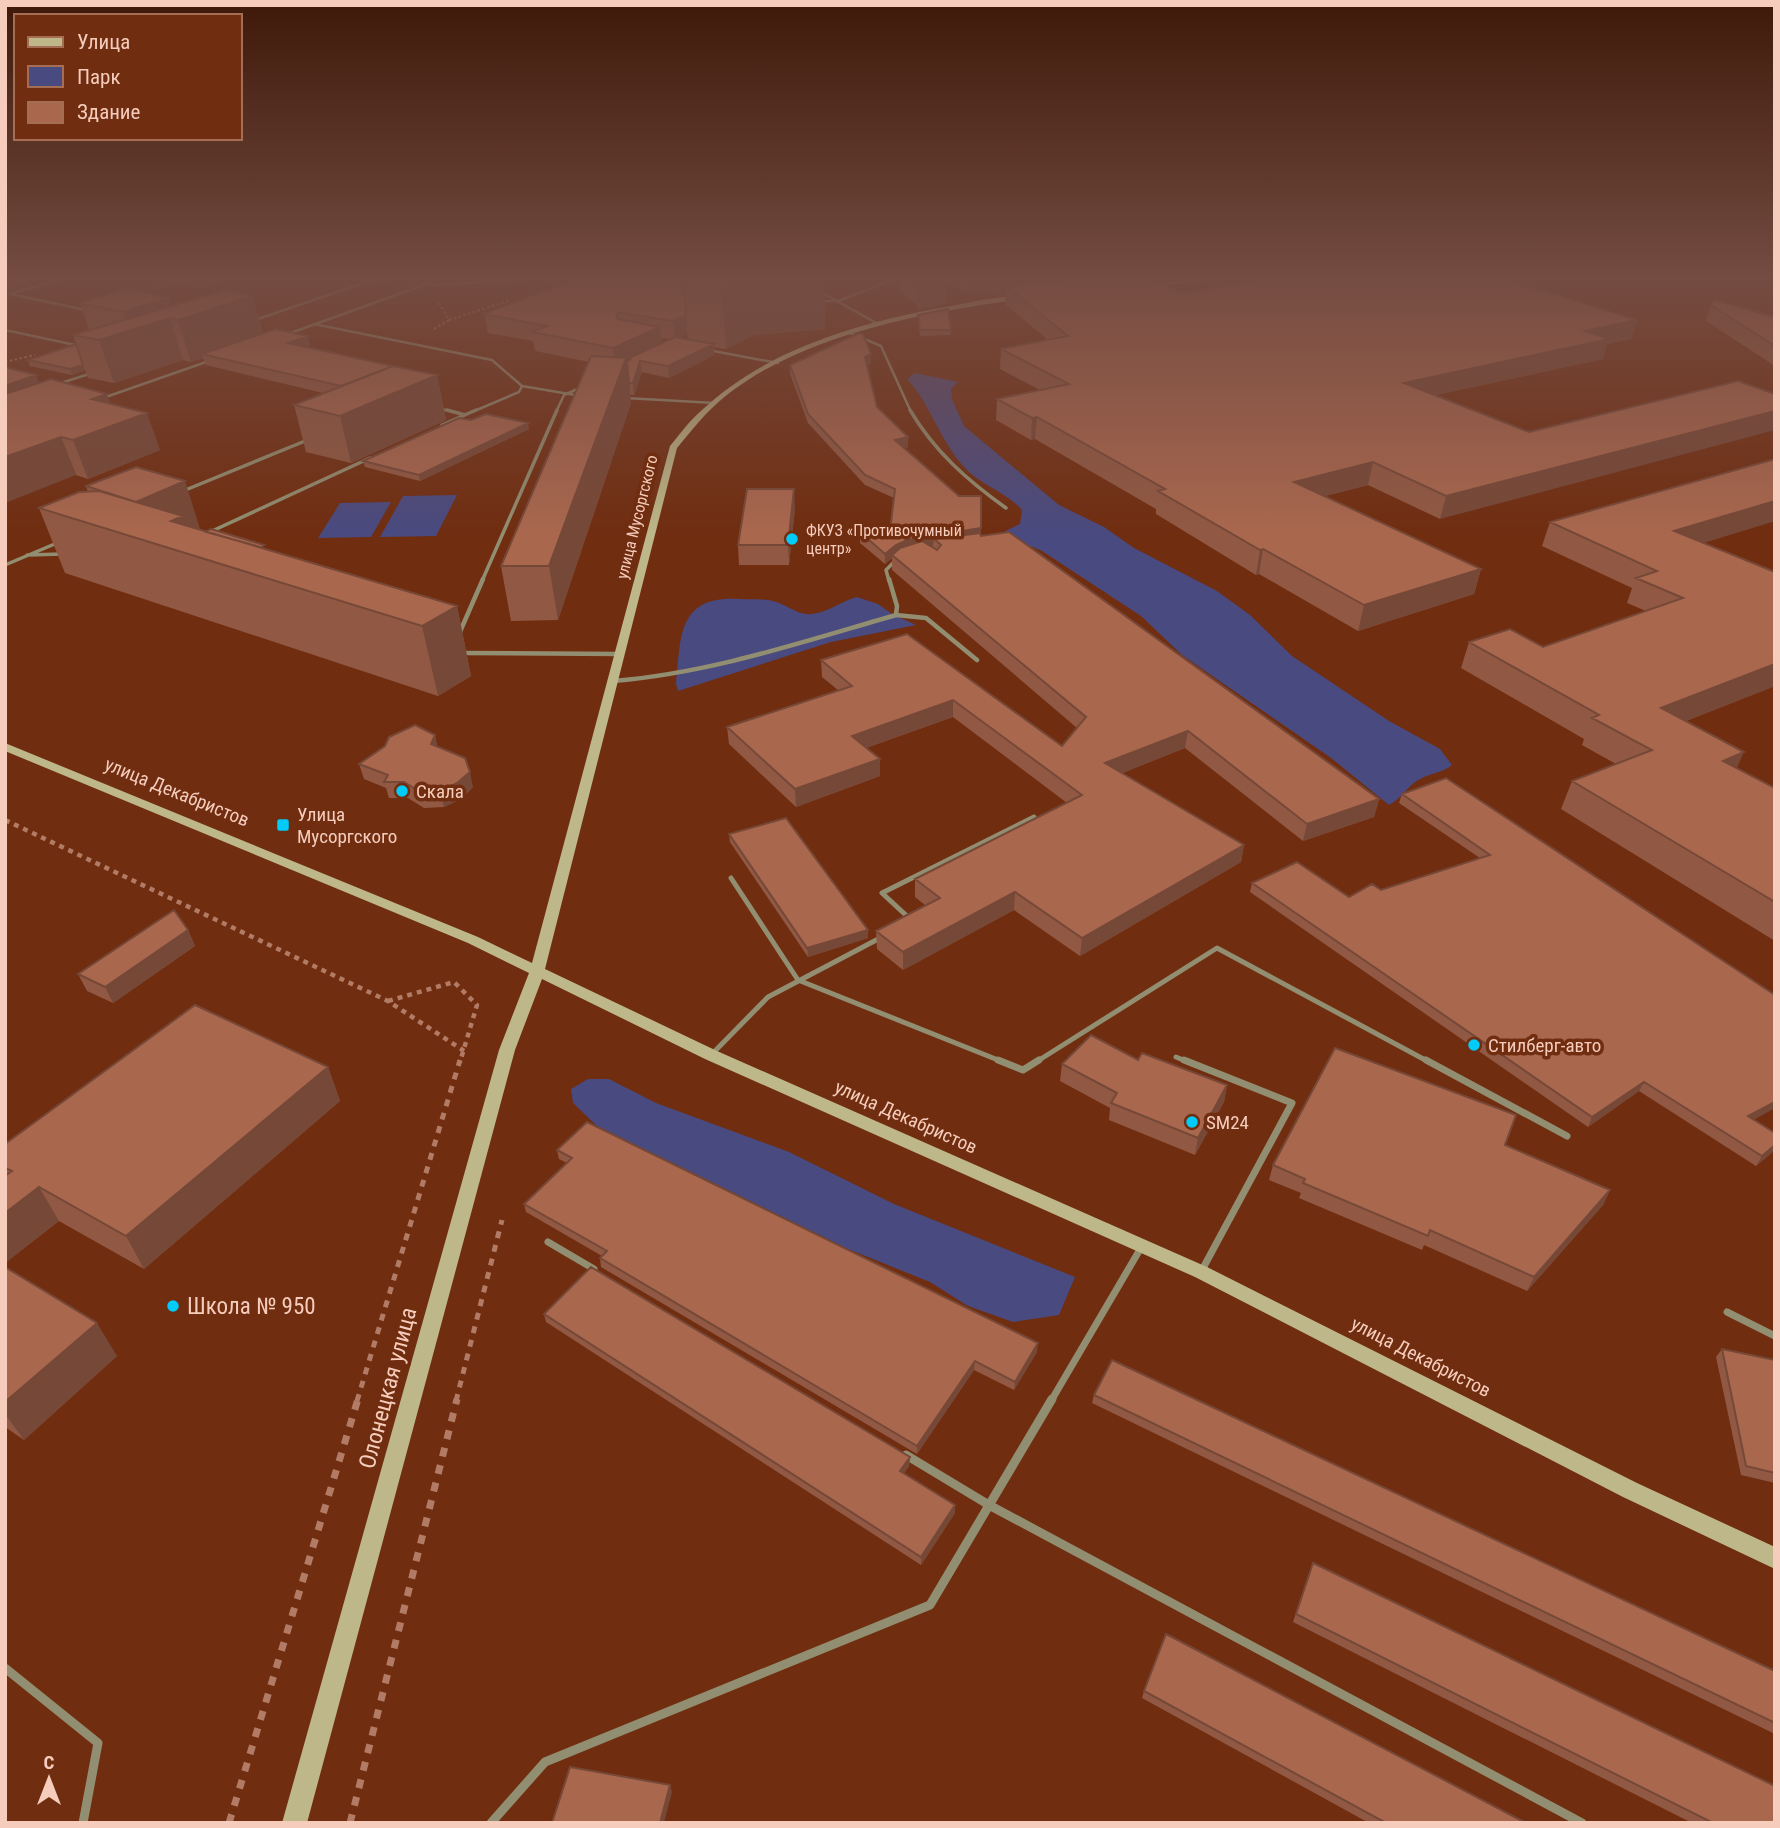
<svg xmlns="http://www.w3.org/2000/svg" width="1780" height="1828" font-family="'Roboto Condensed',sans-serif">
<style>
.green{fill:#494a80}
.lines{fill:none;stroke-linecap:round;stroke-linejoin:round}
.path-far3{stroke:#b27b65;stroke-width:2;stroke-dasharray:2.5 2.5;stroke-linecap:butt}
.path-far2{stroke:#b27b65;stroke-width:4.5;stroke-dasharray:5 5;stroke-linecap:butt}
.path-far1{stroke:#b27b65;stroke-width:5;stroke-dasharray:7 7;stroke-linecap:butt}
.path{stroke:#b27b65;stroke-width:7;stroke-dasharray:9 9;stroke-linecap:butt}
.lane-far5{stroke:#928e71;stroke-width:2.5}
.lane-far4{stroke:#928e71;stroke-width:3.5}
.lane-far3{stroke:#928e71;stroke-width:4.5}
.lane-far2{stroke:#928e71;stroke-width:5}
.lane-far1{stroke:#928e71;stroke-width:7}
.lane{stroke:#928e71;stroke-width:9}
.secondary{fill:#bdb789;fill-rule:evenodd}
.wall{fill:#915943;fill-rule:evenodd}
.shaded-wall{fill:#764837}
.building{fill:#a9674e;stroke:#764837;stroke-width:2}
.poi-dot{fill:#00cbf9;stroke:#702d10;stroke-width:2.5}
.labels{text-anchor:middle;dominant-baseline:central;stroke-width:7;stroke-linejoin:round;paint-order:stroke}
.far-street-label{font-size:16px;fill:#f6cdbd;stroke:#702d10}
.far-poi-label{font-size:16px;fill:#f6cdbd;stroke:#702d10;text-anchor:start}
.poi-label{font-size:19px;fill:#f6cdbd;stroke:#702d10;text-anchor:start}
.street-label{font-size:19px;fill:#f6cdbd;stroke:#702d10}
.near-poi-label{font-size:23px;fill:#f6cdbd;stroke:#702d10;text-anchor:start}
.near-street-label{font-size:23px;fill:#f6cdbd;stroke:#702d10}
</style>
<rect width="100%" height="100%" fill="#702d10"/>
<path class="green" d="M915 373 958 382 951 389 952 399 964 426 1059 505 1104 527 1134 548 1217 591 1250 615 1292 656 1389 721 1440 749 1452 765C1442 773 1431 773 1420 779 1407 786 1402 798 1389 805L1331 758 1182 655 1141 616 1042 551 1007 536 1005 531 1020 524 1022 510C1006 492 980 485 964 467 941 442 928 400 907 379Z
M457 495 436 536 380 537 403 496Z
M391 502 371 537 318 538 340 503Z
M857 597 878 604 892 614 916 625 831 642 678 691 676 684C681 637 677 596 738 599 750 600 765 598 776 602 786 605 796 613 806 614 823 616 841 601 857 597Z
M588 1079H609L656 1103 789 1152 894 1204 1075 1277 1059 1315 1013 1322 968 1306 930 1282 848 1249 597 1126 573 1103 571 1089Z"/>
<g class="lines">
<path class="path-far3" d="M85 278H98
M449 320 511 300
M434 329 449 320 439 303
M5 362 35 355"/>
<path class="path-far2" d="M5 820 388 1001 464 1051
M388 1001 454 982 477 1005 460 1062"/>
<path class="path-far1" d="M357 1401 460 1060
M456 1401 502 1220"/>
<path class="path" d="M229 1823 358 1399
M350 1823 457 1399"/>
<path class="lane-far5" d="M378 280 407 278
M432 285 547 278
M819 291 878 324
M10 294 86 310
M5 295 67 278
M821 301H838L897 278
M255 320 378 278
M314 324 492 360 522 386 519 392 472 412
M5 330 80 346
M850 333 881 346 911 412
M285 335 443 278
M708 350 778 363
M58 384 92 373
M522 386 581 396
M103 398 209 361
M625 398 715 403
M437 408 454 412
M556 412 564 395 582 387"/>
<path class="lane-far4" d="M447 410 465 415
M910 410C934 451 968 481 1006 508
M442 425 476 410
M183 491 310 439
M210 532 370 458
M27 555 63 554
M5 565 57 543
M482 581 557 410
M889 581 886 570 895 561"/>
<path class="lane-far3" d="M896 615 926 618 977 660
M459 634 483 579
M459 653 620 654
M613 681C711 673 802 642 896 615L897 606 889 579"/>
<path class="lane-far2" d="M731 878 798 980 1003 1062
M909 918 882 893 1034 817
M711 1055 768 997 882 937
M1176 1057 1188 1062
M1036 1062 1217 948 1429 1062"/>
<path class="lane-far1" d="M998 1060 1023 1070 1039 1060
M1184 1060 1292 1103 1202 1270
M1426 1060 1567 1136
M548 1242 594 1269
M1727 1312 1775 1336
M1051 1401 1142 1246"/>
<path class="lane" d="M906 1455 989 1505 1582 1823
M5 1668 98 1743 83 1823
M491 1823 545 1762 930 1605 1052 1399"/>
<path class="secondary" d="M1207 278H1230L1144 287 1141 285Z
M1025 296 1023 299C922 312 778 338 705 415 695 426 686 437 677 448L545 969 717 1051 1207 1267 1637 1483 1775 1547V1569L1623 1497 1195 1277 705 1059 542 979 515 1050 307 1823H282L499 1050 529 973 468 943 5 751V743L478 937 532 963 670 446C680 434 690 420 702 410 767 349 860 322 946 307 971 302 999 295 1025 296Z"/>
</g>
<path class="wall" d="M148 278H233L198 288 177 284 152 291Z
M547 278H824L825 329 754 335 726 349 714 347V355L669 378 642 372 634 395H630L631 403 558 620 511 621 501 566 589 362 535 351 533 341 488 333 484 314 570 281 548 283ZM687 334 688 339 679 338ZM661 338 670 339 662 343Z
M899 278H1152L1181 293 1528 278 1526 286 1637 320 1631 339 1607 344 1603 359 1436 395 1529 432 1440 519 1368 485 1325 496 1481 569 1474 594 1358 631 1259 574 1256 575 1156 514V509L1035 439 1031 440 996 420 997 399 1040 390 1000 369 1001 349 1048 340 1005 304 1006 294 995 296 990 291 969 293 947 283 946 304 917 310V305L899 290Z
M169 298 172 306 310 347H309L437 375 446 420 351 463 306 452 294 405 323 393 206 365 203 358 191 362 183 360 114 383 88 378 85 370 72 375 30 366 28 360 76 344 73 335 89 330 80 303Z
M1711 305 1775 317V366L1706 321Z
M918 315 951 330V335L920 336Z
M871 354V363L867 365 877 407 908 447 904 448 981 536 1379 799 1374 817 1303 841 1185 748 1122 773 1244 845 1241 862 1080 956 1014 910 903 970 877 949 876 931 925 905 915 897V879L1067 803 953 717 866 748 880 776 796 807 729 744 727 727 838 690 822 677 821 660 907 634 1062 746 1077 728 892 570V558L885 564 860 543V532L890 531 894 498 865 485 808 423 790 374V365Z
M39 383 107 394 110 404 160 450 88 479 76 475Z
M471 420 529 429 420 481 365 467 363 461Z
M86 486 200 530 457 606 471 676 438 696 65 573 39 508 88 492Z
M795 508 789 565H739L738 545Z
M1550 522 1704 543 1775 686 1686 721 1737 768 1775 788V941L1561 809 1572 781 1616 764 1582 745 1584 739 1461 668 1469 642 1543 647 1646 611 1627 603 1632 588 1542 546Z
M435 735 437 746 473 787 461 799 444 807 424 808 408 798H389L386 788 364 779 359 764Z
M1446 778 1753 1120 1775 1150 1756 1166 1639 1091 1588 1127 1250 892 1252 883 1349 897 1381 890 1480 858 1399 803 1402 794Z
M729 834 868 930V938L808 957 730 842Z
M188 930 195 946 113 1003 87 991 78 974Z
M1138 1060 1227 1085 1224 1102 1195 1155 1109 1120 1110 1108 1060 1081 1062 1064Z
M328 1067 340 1101 144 1269 59 1221 5 1263V1144Z
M1505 1145 1610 1190 1603 1205 1527 1291 1424 1245 1422 1250 1299 1198 1301 1193 1269 1180 1273 1165Z
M557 1150 1037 1352 1014 1390 974 1370 917 1454 601 1267 600 1258 602 1256 526 1212 524 1204 567 1163 559 1159Z
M5 1267 117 1356 24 1440 5 1427Z
M544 1314 910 1457 909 1466 904 1473 955 1505V1513L921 1565 546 1322Z
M1722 1349 1775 1360V1483L1741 1475 1716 1357Z
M1094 1395 1775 1671V1734L1092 1403Z
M1310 1571 1775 1823H1692L1293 1622Z
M1144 1691 1526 1823H1369L1142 1698Z"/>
<path class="shaded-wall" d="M5 278H45L7 290 10 298 5 301Z
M148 278H175L177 284 152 291Z
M195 278H233L198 288Z
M547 278H584L583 280 548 283Z
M728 278H824L825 329 754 335 726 349 722 290Z
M917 278H947L946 304 917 310Z
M969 278H991L990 291 969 293Z
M996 278H1059V288L1006 286V294L995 296Z
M1508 278H1528L1524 292Z
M253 296 264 337 202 354 203 358 191 362 178 320Z
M169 298 176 319 170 318 183 360 114 383 99 340 129 331 123 312Z
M686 315 687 334 675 340 673 321Z
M1637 320 1631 339 1607 344 1603 359 1399 403 1404 383 1585 331Z
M660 327 662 345 627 359 631 403 558 620 549 566 615 367 613 348Z
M308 336 310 347 291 354 288 343Z
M714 344V355L669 378 668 366Z
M871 354V363L865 366V357Z
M640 361 642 372 634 395 633 383Z
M83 365 85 370 72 375 70 369Z
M36 375 49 411 5 427V386Z
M437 375 446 420 351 463 340 416Z
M107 394 117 424 147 413 160 450 88 479 73 440 92 399Z
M1775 411V430L1440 519 1446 496Z
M1037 417 1035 439 1031 440 1032 418Z
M528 423 529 429 420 481 419 475Z
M61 437 76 475 5 503V457Z
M908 437V447L895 450V440Z
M1373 462 1368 485 1290 505 1294 482Z
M185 481 201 532 196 556 132 503Z
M794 489 795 508 789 565 788 545Z
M1775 501V521L1665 555 1674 531Z
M981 528V539H934L933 546 907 551 892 555V558L885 564V554L896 545 907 540Z
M1263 549 1259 574 1256 575 1260 550Z
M1481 569 1474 594 1358 631 1364 605Z
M457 606 471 676 438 696 422 626Z
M1775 664V686L1650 735 1661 708Z
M953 700V717L852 753V736Z
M1188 731 1185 748 1103 781 1105 763Z
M435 735 438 750 431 744Z
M1744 752 1732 779 1723 761Z
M880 759V776L796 807 795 789Z
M470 772 473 787 461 799 444 807 440 792Z
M1379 799 1374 817 1303 841 1307 824Z
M1244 845 1241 862 1080 956 1082 938Z
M1015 892 1014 910 903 970V952Z
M188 930 195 946 113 1003 105 987Z
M868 930V938L808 957 807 948Z
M328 1067 340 1101 144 1269 126 1236Z
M1644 1082 1639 1091 1588 1127 1592 1117Z
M1227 1085 1224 1102 1195 1155 1198 1138Z
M1775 1102V1108L1743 1126 1748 1116Z
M1775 1145V1150L1756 1166 1762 1156Z
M39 1187 59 1221 5 1263V1213Z
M1610 1190 1603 1205 1527 1291 1534 1277Z
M97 1323 117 1356 24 1440 5 1414V1402Z
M1038 1343 1037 1352 1014 1390 1015 1382Z
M975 1361 974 1370 917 1454V1446Z
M910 1457 909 1466 900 1479V1471Z
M955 1505V1513L921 1565V1557Z
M670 1785 672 1792 664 1823H660Z"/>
<path class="building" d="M578 278H675L691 280 683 284 686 315 673 321 618 312 616 315 618 319 660 327 613 348 532 332 547 326 484 314Z
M696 278H749L722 290 683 284Z
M1084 278H1152L1181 293 1267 278H1509H1508L1525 283 1521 284 1637 320 1585 331 1609 339 1404 383 1529 432 1738 381 1775 394V411L1446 496 1373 462 1294 482 1481 569 1364 605 1263 549 1260 550 1158 491 1165 489 1037 417 1032 418 997 399 1069 384 1001 349 1068 336 1006 286Z
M127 288 169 298 123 312 80 303Z
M226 290 253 296 178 320 170 318 99 340 73 335Z
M1714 300 1775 317V346L1711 305Z
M948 309 951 330H920L918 315Z
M276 329 308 336 288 343 393 366 341 386 202 354Z
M859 333 863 334 871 354 865 357 877 407 908 437 895 440 959 496H981V528L907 540 896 545 885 554 860 532 890 531 895 489 865 475 808 414 790 365Z
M675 337 714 344 668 366 640 361 633 383H629L627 361 631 359H627Z
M76 344 83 365 70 369 28 360Z
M591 356 626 358 549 566H501Z
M393 366 437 375 340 416 294 405Z
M5 367 36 375 5 386Z
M51 379 107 394 92 399 147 413 73 440 61 437 5 457V394Z
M486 414 528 423 419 475 363 461 459 418 471 420Z
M1775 459V501L1674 531 1775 572V664L1661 708 1744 752 1723 761 1775 788V902L1572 781 1652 750 1592 718 1599 715 1469 642 1510 629 1543 647 1683 598 1636 578 1657 571 1550 522Z
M136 467 185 481 136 502 86 486Z
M747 489H794L788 545H738Z
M99 491 183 516 171 521 457 606 422 626 39 508 79 492Z
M211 529 264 545 260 547 206 532Z
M1009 532 1379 799 1307 824 1188 731 1105 763 1244 845 1082 938 1015 892 903 952 876 931 940 898 915 879 1082 795 953 700 852 736 880 759 795 789 727 727 852 686 821 660 907 634 1062 746 1086 717 892 555 900 548 922 541 937 550 941 545 934 539 980 533 981 536Z
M415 725 435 735 431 744 465 758 470 772 457 783 440 792H420L404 782H384L388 775 359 764 385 746 389 737Z
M1446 778 1775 995V1102L1748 1116 1775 1133V1145L1762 1156 1644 1082 1592 1117 1252 883 1297 862 1349 897 1372 884 1381 890 1490 855 1402 794Z
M786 818 868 930 807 948 729 834Z
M174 910 188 930 105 987 78 974Z
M195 1005 328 1067 126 1236 39 1187 5 1213V1176L12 1171 5 1168V1144Z
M1091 1035 1138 1060 1142 1053 1227 1085 1198 1138 1111 1103 1117 1093 1062 1064Z
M1335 1048 1516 1115 1505 1145 1610 1190 1534 1277 1430 1230 1428 1236 1303 1183 1305 1179 1273 1165Z
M587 1122 1038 1343 1015 1382 975 1361 917 1446 600 1258 607 1251 524 1204 572 1158 557 1150Z
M5 1267 97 1323 5 1402Z
M591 1267 910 1457 900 1471 955 1505 921 1557 544 1314Z
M1722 1349 1775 1360V1473L1746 1466Z
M1112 1360 1775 1671V1723L1094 1395Z
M1313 1563 1775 1786V1823H1713L1296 1614Z
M1166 1634 1526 1823H1386L1144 1691Z
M570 1767 670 1785 660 1823H552Z"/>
<linearGradient id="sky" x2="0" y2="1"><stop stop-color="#3e1909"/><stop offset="0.52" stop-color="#744c42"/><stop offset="1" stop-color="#744c42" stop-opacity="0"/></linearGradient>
<rect width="1780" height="534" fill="url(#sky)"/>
<g class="poi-dot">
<circle cx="792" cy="539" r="7"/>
<circle cx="402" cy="791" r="7"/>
<rect x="276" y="818" width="14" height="14" rx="3.5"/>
<circle cx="1474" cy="1045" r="7"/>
<circle cx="1192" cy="1122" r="7"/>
<circle cx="173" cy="1306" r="7"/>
</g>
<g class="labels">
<g class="far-street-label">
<text transform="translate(637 517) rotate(-76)">улица Мусоргского</text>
</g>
<g class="far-poi-label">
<text x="806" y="530">ФКУЗ «Противочумный<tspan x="806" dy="18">центр»</tspan></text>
</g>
<g class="poi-label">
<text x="416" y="791">Скала</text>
<text x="297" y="814">Улица<tspan x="297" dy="22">Мусоргского</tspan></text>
<text x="1488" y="1045">Стилберг-авто</text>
<text x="1206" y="1122">SM24</text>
</g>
<g class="street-label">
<text transform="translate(177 792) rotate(22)">улица Декабристов</text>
<text transform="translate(906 1117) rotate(24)">улица Декабристов</text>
<text transform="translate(1421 1357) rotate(27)">улица Декабристов</text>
</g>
<g class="near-poi-label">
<text x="187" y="1306">Школа № 950</text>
</g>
<g class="near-street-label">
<text transform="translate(388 1388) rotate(-75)">Олонецкая улица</text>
</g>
</g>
<rect width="1780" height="1828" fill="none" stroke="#f6cdbd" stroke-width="14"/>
<rect x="14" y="14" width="228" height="126" fill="#702d10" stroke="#a66d55" stroke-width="2"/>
<rect x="28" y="37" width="35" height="10" fill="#bdb789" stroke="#a66d55" stroke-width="2"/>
<text x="77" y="49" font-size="21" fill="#f6cdbd">Улица</text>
<rect x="28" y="66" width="35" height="21" fill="#494a80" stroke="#a66d55" stroke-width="2"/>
<text x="77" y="84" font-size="21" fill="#f6cdbd">Парк</text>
<rect x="28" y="102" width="35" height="21" fill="#a9674e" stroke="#a66d55" stroke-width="2"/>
<text x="77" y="119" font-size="21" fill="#f6cdbd">Здание</text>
<g transform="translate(49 1779)" stroke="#702d10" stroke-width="5" paint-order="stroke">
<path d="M0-5L12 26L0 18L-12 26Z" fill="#f6cdbd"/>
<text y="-10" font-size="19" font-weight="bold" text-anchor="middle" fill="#f6cdbd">С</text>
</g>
</svg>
